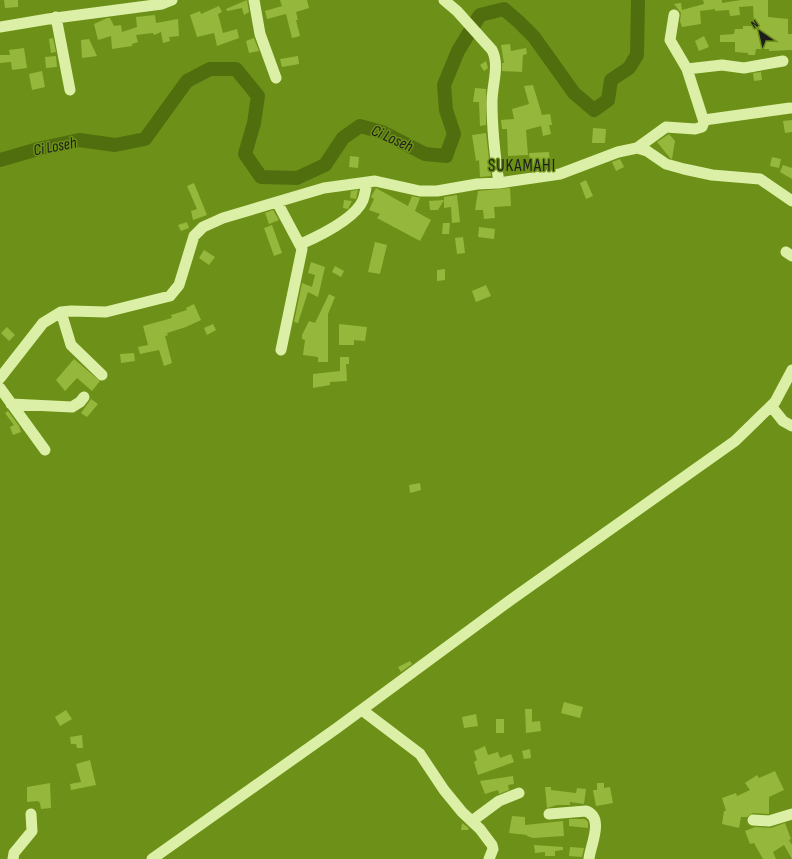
<svg xmlns="http://www.w3.org/2000/svg" width="792" height="859" font-family="'Sofia Sans Condensed',sans-serif">
<style>
.lines{fill:none;stroke-linecap:round;stroke-linejoin:round}
.river{stroke:#516e0f;stroke-width:14}
.building{fill:#94b73c}
.minor{stroke:#dbf0a6;stroke-width:11}
.labels{text-anchor:middle;dominant-baseline:central;stroke-width:3;stroke-linejoin:round;paint-order:stroke}
.water-label{font-size:16px;font-style:italic;fill:#1c1c19;stroke:#6d9118}
.quarter-label{font-size:17px;letter-spacing:1px;fill:#1d1d1d;stroke:#6d9118}
</style>
<rect width="100%" height="100%" fill="#6d9118"/>
<g class="lines">
<path class="river" d="M0 160 38 149 79 140 115 145 145 139 187 81 210 69H236L258 96 254 123 245 154 261 177 297 178 325 165 343 138 360 126 382 132 425 154 446 156 454 134 446 110 444 85 458 51 480 15 504 9 519 22 534 37 574 93 594 110 608 100 611 80 629 68 637 55 638 0"/>
</g>
<path class="building" d="M4 0H18V7L5 8Z
M247 0 249 12 244 15 242 8 227 11 226 9Z
M280 0H307L309 8 296 12 298 20H296L300 36 292 38 286 14 267 19 265 11 282 6Z
M703 0H722V3L741 0H768V17L788 19V34H792V50L769 51V49H756L755 55H748V53L735 52V42H720V35L734 34 735 29H743V26H754L753 6 739 7 740 15 730 16 729 10 715 11V9L700 11 701 24 682 27 680 21 681 13 674 4 681 3 682 10 704 4Z
M219 6 222 12 218 14 223 33 237 29 239 38 217 46 214 33 197 37 190 15 200 11 201 14Z
M155 15 156 23 178 19 179 36 169 37 170 41 163 43 161 32 154 35 153 33 136 35 138 42 132 44V46L112 49 111 36 98 40 94 24 107 18H110L114 26 121 25 122 32 137 27 136 17Z
M704 36 709 47 699 51 695 41Z
M53 38 56 52 51 53 49 39Z
M254 38 259 51 249 53 246 41Z
M89 39 97 56 82 58 81 40Z
M510 44 511 51 526 48 527 54 523 55 522 72 502 71V63H504L501 45Z
M24 48 27 68 12 70 11 62 0 63V55H10L9 50Z
M56 56 57 67 46 68 45 57Z
M298 56 299 64 282 67 280 59Z
M486 61 488 68 484 71 480 65Z
M42 71 45 87 32 90 29 74Z
M761 72 762 80 754 81 753 73Z
M533 85 542 115 550 114 552 125H549L551 134 543 136 541 126 526 130 528 155 508 156 507 129H502L501 120 514 119 512 109 529 104 524 86Z
M475 88 486 89V125L480 126 479 102H473Z
M792 120V132L785 133 783 121Z
M593 128 606 129 605 143H592Z
M486 133 491 176 480 177 479 160 476 161 472 135Z
M669 134 675 141 672 159 670 158 657 142Z
M549 152 550 164 541 165V170L534 171V166H530L529 153Z
M350 156 359 157 358 168 349 167Z
M772 157 781 159 779 168 770 166Z
M620 159 624 167 616 171 612 162Z
M783 165 792 168V179L780 172Z
M586 180 593 196 586 199 580 183Z
M194 183 207 215 193 220 191 211 197 209 187 186Z
M376 188 408 206 412 196 420 198 415 211 431 220 420 241 377 218 380 214 369 210 374 199 371 197Z
M510 188 511 206 494 207 495 218 484 219 483 210H475L478 191Z
M358 190 356 199 350 198 351 191Z
M457 195 460 222 452 223 451 207 444 208V197Z
M344 200 352 201 348 209 343 208Z
M444 200 438 210H430L429 201Z
M273 210 279 220 269 224 265 213Z
M187 222 189 228 181 231 178 225Z
M443 223H450L449 234H442Z
M272 225 282 253 274 256 264 228Z
M479 227 495 229 494 239 478 237Z
M463 237 465 253 457 254 455 238Z
M375 242 387 245 380 274 368 272Z
M204 250 215 257 209 265 199 258Z
M311 262 325 267 318 297 308 292 298 323 294 322 302 283 312 287 315 275 308 273Z
M335 266 344 271 341 277 332 272Z
M445 269V280L437 281V270Z
M486 285 491 296 476 302 472 291Z
M329 294 335 297 328 314V362H318V357L303 355 305 340 302 339V335L309 321 315 323Z
M194 304 201 320 186 327 167 333 168 335 165 336 172 363 164 366 159 350 140 354 138 347 148 345 143 326 172 318 171 315 187 310 186 308Z
M213 324 216 330 207 335 204 328Z
M339 324 367 327 365 341 354 340V345H339Z
M7 327 15 335 9 341 1 333Z
M134 353 135 361 121 363 120 354Z
M340 357H349V364H346L347 381 330 382V385L313 388V374L340 371Z
M74 359 100 381 92 391 77 378 65 391 56 380Z
M91 399 98 404 87 417 81 413Z
M8 411 19 426 21 432 13 435 10 427 14 425 5 413Z
M420 483 421 490 410 493 409 485Z
M410 661 412 664 401 672 398 667Z
M564 702 583 707 580 718 561 713Z
M525 709H532V722L540 721 541 731 526 733Z
M66 710 72 719 60 726 55 717Z
M476 714 478 726 464 728 462 717Z
M496 719H504V733H496Z
M82 735 83 748H77L76 744H71L70 737Z
M485 746 488 755 498 752 500 758 511 754 514 762 478 775 474 762 477 760 474 751Z
M530 749 531 758 524 759 522 751Z
M90 760 96 785 71 790 70 784 81 782 76 764Z
M775 771 784 790 769 797V814L753 813 747 817H741L739 828 722 824 724 811H726L722 798 736 793 737 796 750 790 745 783 757 775 759 778Z
M513 776 514 784 508 785 509 790 499 794 498 790 485 794 480 781Z
M50 783 51 808 41 809 40 803 38 801 27 802V787Z
M597 783H604V788L610 787 613 803 596 806 593 790H597Z
M545 787H551V790L576 793 577 788 586 789 584 804 570 802V805H557L547 808Z
M512 816 525 817V825L563 821 564 836 533 838 527 836V835L509 833Z
M569 819H585L588 822V828L569 826Z
M462 823 469 828 468 830H461Z
M785 823 791 839 789 840 792 845V859L784 845 773 852 776 859H763L754 843 750 844 745 831 755 827 771 828Z
M534 845 563 847V850L555 851V856H545V852L535 853Z
M570 847 584 848 582 857 569 856Z"/>
<g class="lines">
<path class="minor" d="M254 0 260 34 276 78
M56 17 70 90
M0 27 48 19 162 4 172 0
M687 69 722 65 744 68 783 61
M704 120 790 108
M637 148 666 127 695 129 702 127 704 122 687 69 670 40 674 15
M499 183 560 174 618 152 637 148 647 151 666 164 684 169 712 175 760 179 792 201
M277 202 302 249 281 350
M301 244C319 236 355 219 363 200 365 194 366 188 367 182
M786 252 792 256
M61 312 71 345 102 375
M0 378 43 323 61 312 71 311 106 312 170 296 179 285 194 236 203 227 223 218 324 188 375 181 420 191H437L477 184 499 183C495 156 492 129 492 102 492 84 500 66 492 50L457 11 444 0
M0 388 45 450
M11 404 72 407 80 402 84 397
M771 406 783 421 792 426
M362 710 420 754 444 790 462 812 480 829 492 845 493 849 489 859
M549 814 586 811C605 818 590 846 589 859
M753 820 769 821 792 814
M472 821 499 801 519 793
M13 859 14 853 32 831 31 814
M152 859 337 728 512 599 735 441 775 402 792 370"/>
</g>
<g class="labels">
<g class="water-label">
<text transform="translate(392 139) rotate(24)">Ci Loseh</text>
<text transform="translate(55 147) rotate(-11)">Ci Loseh</text>
</g>
<g class="quarter-label">
<text x="522" y="166">SUKAMAHI</text>
</g>
</g>
<g transform="translate(760 32) rotate(326)" stroke="#6d9118" stroke-width="3" paint-order="stroke">
<path d="M0-3L7 15L0 10L-7 15Z" fill="#1d1d1d"/>
<text y="-6" font-size="11" font-weight="bold" text-anchor="middle" fill="#1d1d1d">N</text>
</g>
</svg>
